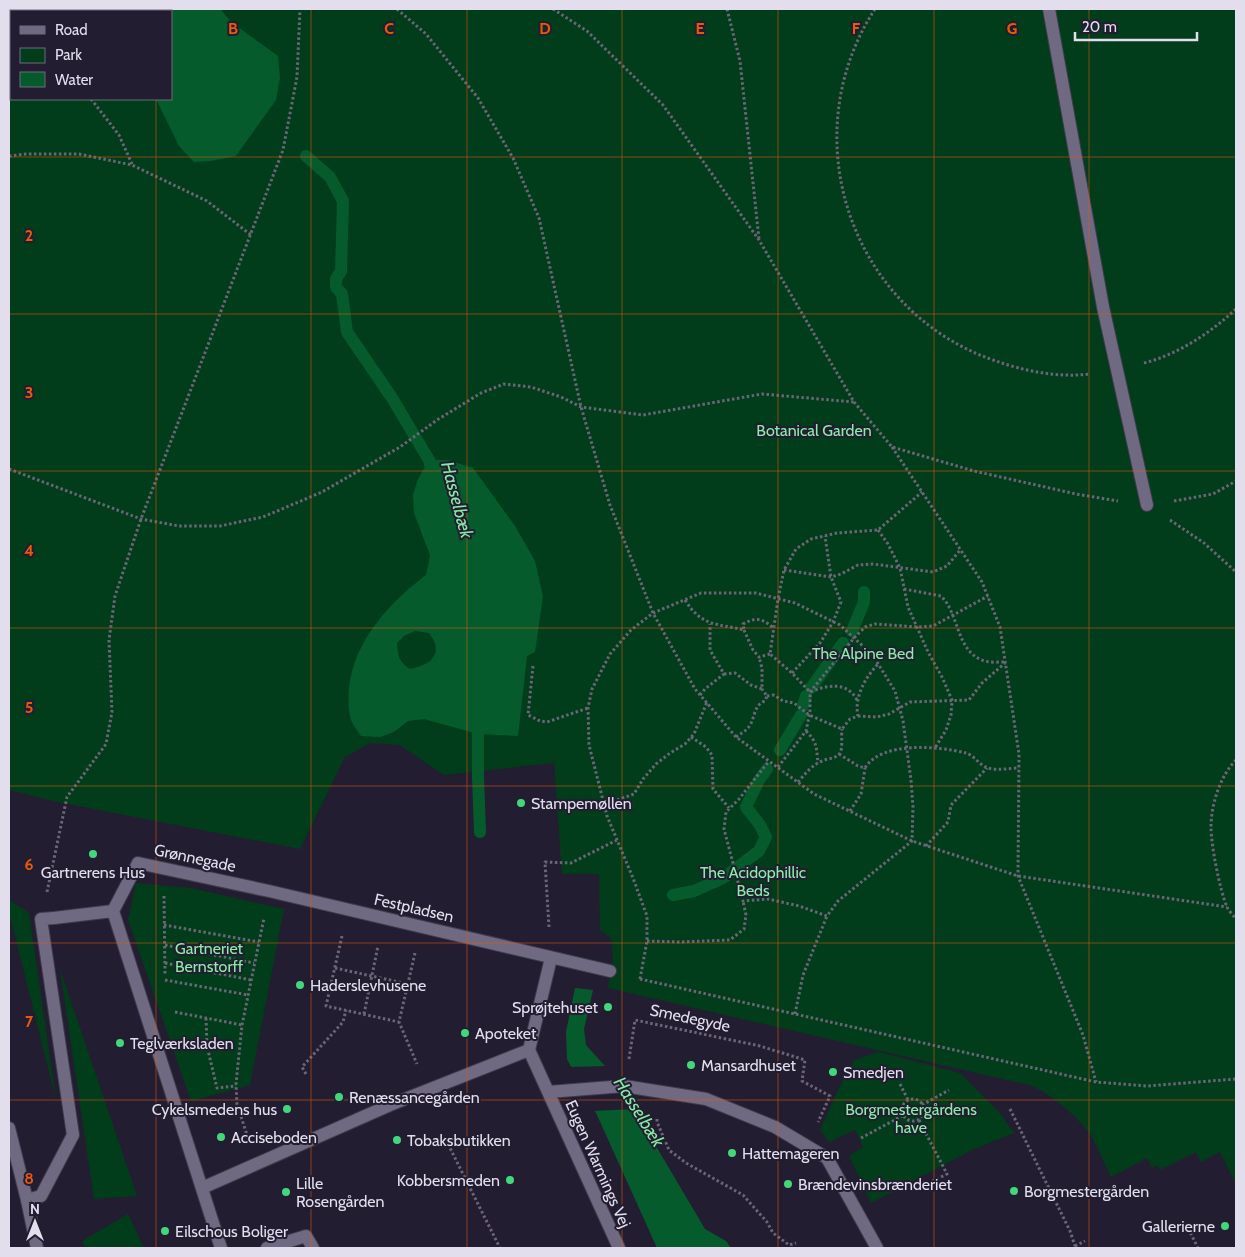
<svg xmlns="http://www.w3.org/2000/svg" width="1245" height="1257" font-family="Cabin,sans-serif">
<style>
.green{fill:#013d1b;fill-rule:evenodd}
.water{fill:#065b2d;fill-rule:evenodd}
.pier{fill:#231d31}
.lines{fill:none;stroke-linecap:round;stroke-linejoin:round}
.stream{stroke:#065b2d;stroke-width:12}
.lane-casing{stroke:#403b4c;stroke-width:14}
.street-casing{stroke:#403b4c;stroke-width:14}
.path{stroke:#6b6577;stroke-width:3;stroke-dasharray:2.5 2.5;stroke-linecap:butt}
.lane{stroke:#706982;stroke-width:12}
.street{stroke:#706982;stroke-width:12}
.grid{fill:none;stroke:#e8590c;stroke-width:1;stroke-opacity:0.55}
.poi-dot{fill:#42d77b;stroke:#231d31;stroke-width:2}
.labels{text-anchor:middle;dominant-baseline:central;stroke-width:4;stroke-linejoin:round;paint-order:stroke}
.park-label{font-size:16px;fill:#8aeda7;stroke:#231d31}
.poi-label{font-size:16px;fill:#e2deed;stroke:#231d31;text-anchor:start}
.street-label{font-size:16px;fill:#e2deed;stroke:#231d31}
.water-label{font-size:18px;font-style:italic;fill:#87eaa4;stroke:#231d31}
.grid-label{font-size:16px;text-anchor:middle;font-weight:bold;fill:#e8590c;stroke:#231d31;stroke-width:4;stroke-linejoin:round;paint-order:stroke}
</style>
<rect width="100%" height="100%" fill="#231d31"/>
<path class="green" d="M9 9H1236V1184L1220 1152 1201 1162 1196 1152 1160 1170 1157 1165 1152 1168 1147 1158 1111 1177C1104 1163 1098 1147 1090 1134 1075 1114 1055 1098 1033 1086L608 988 613 959 611 938 600 930 599 874H562L554 763 444 775 400 745 370 743 345 757 300 849 58 802 9 790ZM11 11H171V99H11Z
M136 883 191 888 284 909 250 1085 191 1101 128 920Z
M9 900 29 913 56 1100 9 912Z
M60 969 137 1196 94 1199Z
M879 1052 960 1073 999 1112 1014 1133 972 1150 871 1203 849 1156 863 1147 855 1130 829 1142 820 1130 836 1094 854 1060Z
M128 1214 144 1248H85L82 1241Z"/>
<path class="water" d="M123 9H220L231 22 278 56 280 78 276 100 236 156 211 161 194 162 179 146 156 99H171V11H123Z
M429 460H448L473 468 515 526 535 561 543 596 535 652 527 656 518 736 478 734 424 719 408 721 394 732 380 737 361 736C357 730 351 723 350 716 340 657 382 608 426 575L430 555 414 513 413 495 418 479ZM415 631 429 633C445 653 431 665 410 669 399 662 398 656 397 643L404 636Z
M575 988 593 990 584 1029 586 1045 605 1066 637 1114 705 1229 726 1241 731 1248H657L597 1115 567 1059 566 1032Z"/>
<path class="pier" d="M608 1066 637 1109 592 1111 569 1067Z"/>
<g class="lines">
<path class="stream" d="M306 156 330 177 343 201 341 271 336 279V287L342 294 347 332 392 398 429 460 433 477
M852 631 864 602V592
M811 688 843 643
M803 706 806 696
M476 717 478 734V777L480 832
M780 750 801 715
M673 895 694 891 723 878 759 851 766 837 760 825 746 807 759 780 767 769"/>
<defs>
<path id="lane" d="M1049 9 1103 307 1147 505
M27 1200 41 1196 73 1135 41 919 54 918
M267 1248 306 1236 313 1248"/>
<path id="street" d="M113 911 138 863 269 891 610 971
M113 911 221 1248
M54 918 113 911
M551 958 529 1050 619 1248
M548 1092 624 1086 706 1099 775 1127 827 1158 877 1248
M9 1128 27 1200 37 1248
M202 1188 390 1105 529 1050"/>
</defs>
<use href="#lane" class="lane-casing"/>
<use href="#street" class="street-casing"/>
<path class="path" d="M397 9 426 34 478 98 513 158 539 218 581 407 610 505 653 613 695 689 736 737 814 794 912 841 1018 876 1227 907
M553 9 587 31 663 105 759 240 854 402 892 447 974 471 1076 494 1118 501
M727 9 740 61 759 239
M875 9C792 136 850 312 996 361 1024 371 1059 378 1089 374
M9 14 11 15
M91 99 119 135 132 164
M9 156 26 154H79L132 165 207 201 251 235
M1144 363C1179 354 1210 333 1236 309
M892 447 982 582 1000 627 1019 754 1018 876 1083 1035 1096 1082
M9 469 141 519 179 526H220L263 517 322 492 400 447 437 420 481 393 504 384 531 387 561 397 581 407 643 415 762 394 854 402
M1174 501 1213 494 1236 481
M1170 520 1204 543 1236 572
M878 530 888 544 900 568 908 607 928 652 942 677 952 700 951 715 946 730 935 748
M784 570 831 577 841 574 858 565 873 564 933 572 947 566 961 549
M904 589 941 596C959 613 956 650 982 660 988 663 998 662 1005 662
M685 600C702 627 716 623 744 630L743 624C755 617 763 618 773 628
M744 630 753 650 759 657 770 654
M533 666 528 715 540 721 547 722 588 708
M792 673 820 643 833 622 841 602 831 577 825 536
M724 674 735 673 751 685 762 689V668L759 657
M700 695 705 689 724 674 710 650V624
M767 696 774 695 783 701 794 703 809 715 842 729 850 719 858 716C854 697 865 678 878 664
M857 700C847 681 827 685 810 692L792 673 770 654 778 599 784 570 796 549 811 539 837 533 878 530 922 492
M858 716 877 717 889 714 910 702 969 700 982 683 1005 663
M806 731C818 743 816 748 818 763
M691 737 706 747 712 755 713 789 729 808
M736 737C740 734 744 732 747 729 756 720 752 706 765 701L767 696 762 689
M839 754 858 766 865 768C881 741 939 746 966 753 974 755 980 766 988 768 997 771 1010 768 1019 768
M1236 760C1220 776 1211 805 1211 827 1211 845 1220 891 1227 907 1229 911 1233 915 1236 919
M778 767 806 731 810 712V692L854 638 865 627 875 624 918 627 933 626 988 596
M798 782C805 774 812 765 822 761 828 758 836 759 840 753 843 748 841 736 842 729
M603 805 634 794 643 779 656 764 670 753 685 744 694 734 707 702
M850 811 861 794 865 768
M926 846 948 822 951 805 987 768
M47 892 67 797 106 744 112 712 109 640 115 596 141 519 283 150 297 77 300 9
M164 896 165 975
M164 925 259 942
M549 927 545 862 571 863 617 840
M342 936 326 1006 399 1022
M647 941 680 942 730 940 744 929 746 915 743 901
M165 945 254 963
M415 953 399 1022 417 1064
M165 963 251 980
M335 968 408 984
M640 979 647 941V916L633 878 607 816 589 745 588 708 592 689 610 654 631 630 653 613 701 593H756L795 603 840 625 854 638 872 654 895 691 903 721 911 780 913 807 912 841 838 901 827 916 799 906 768 899 743 901 724 829 726 812 739 799 769 761
M640 979 1096 1082 1147 1086 1236 1079
M165 980 248 995
M175 1012 242 1025
M364 1014 378 946
M795 1014 803 975 827 916
M206 1018 207 1046 217 1088 236 1086
M629 1059 635 1020 760 1046 805 1060 802 1081 830 1096 818 1122
M306 1074 302 1067 343 1022 346 1010
M900 1084 908 1100
M902 1110a11 11 0 1 1 22 0a11 11 0 1 1-22 0Z
M922 1105 949 1090
M1010 1109 1070 1231 1075 1246 1074 1248
M657 1119V1122L669 1150 686 1163 743 1195 767 1222 773 1233 789 1245 796 1243
M919 1120 947 1174 919 1188
M248 1138 237 1104 236 1084 242 1025 264 918
M861 1138 902 1116
M448 1144 500 1248
M1186 1224 1198 1248
M1075 1246 1085 1241"/>
<use href="#lane" class="lane"/>
<use href="#street" class="street"/>
</g>
<path class="grid" d="M156 9V11M311 9V1248M467 9V1248M622 9V1248M778 9V1248M934 9V1248M1089 9V1248M156 99V1248M9 157H1236M9 314H1236M9 471H1236M9 628H1236M9 786H1236M9 943H1236M9 1100H1236"/>
<g class="poi-dot">
<circle cx="521" cy="803" r="5"/>
<circle cx="93" cy="854" r="5"/>
<circle cx="300" cy="985" r="5"/>
<circle cx="608" cy="1007" r="5"/>
<circle cx="465" cy="1033" r="5"/>
<circle cx="120" cy="1043" r="5"/>
<circle cx="691" cy="1065" r="5"/>
<circle cx="833" cy="1072" r="5"/>
<circle cx="339" cy="1097" r="5"/>
<circle cx="287" cy="1109" r="5"/>
<circle cx="221" cy="1137" r="5"/>
<circle cx="397" cy="1140" r="5"/>
<circle cx="732" cy="1153" r="5"/>
<circle cx="510" cy="1180" r="5"/>
<circle cx="788" cy="1184" r="5"/>
<circle cx="1014" cy="1191" r="5"/>
<circle cx="286" cy="1192" r="5"/>
<circle cx="1225" cy="1226" r="5"/>
<circle cx="165" cy="1231" r="5"/>
</g>
<g class="labels">
<g class="park-label">
<text x="814" y="430">Botanical Garden</text>
<text x="863" y="653">The Alpine Bed</text>
<text x="753" y="872">The Acidophillic<tspan x="753" dy="18">Beds</tspan></text>
<text x="209" y="948">Gartneriet<tspan x="209" dy="18">Bernstorff</tspan></text>
<text x="911" y="1109">Borgmestergårdens<tspan x="911" dy="18">have</tspan></text>
</g>
<g class="poi-label">
<text x="531" y="803">Stampemøllen</text>
<text x="93" y="872" text-anchor="middle">Gartnerens Hus</text>
<text x="310" y="985">Haderslevhusene</text>
<text x="598" y="1007" text-anchor="end">Sprøjtehuset</text>
<text x="475" y="1033">Apoteket</text>
<text x="130" y="1043">Teglværksladen</text>
<text x="701" y="1065">Mansardhuset</text>
<text x="843" y="1072">Smedjen</text>
<text x="349" y="1097">Renæssancegården</text>
<text x="277" y="1109" text-anchor="end">Cykelsmedens hus</text>
<text x="231" y="1137">Acciseboden</text>
<text x="407" y="1140">Tobaksbutikken</text>
<text x="742" y="1153">Hattemageren</text>
<text x="500" y="1180" text-anchor="end">Kobbersmeden</text>
<text x="296" y="1183">Lille<tspan x="296" dy="18">Rosengården</tspan></text>
<text x="798" y="1184">Brændevinsbrænderiet</text>
<text x="1024" y="1191">Borgmestergården</text>
<text x="1215" y="1226" text-anchor="end">Gallerierne</text>
<text x="175" y="1231">Eilschous Boliger</text>
</g>
<g class="street-label">
<text transform="translate(195 858) rotate(12)">Grønnegade</text>
<text transform="translate(414 908) rotate(13)">Festpladsen</text>
<text transform="translate(690 1018) rotate(12)">Smedegyde</text>
<text transform="translate(598 1164) rotate(66)">Eugen Warmings Vej</text>
</g>
<g class="water-label">
<text transform="translate(457 500) rotate(75)">Hasselbæk</text>
<text transform="translate(639 1112) rotate(58)">Hasselbæk</text>
</g>
</g>
<g class="grid-label">
<text x="233" y="34">B</text>
<text x="389" y="34">C</text>
<text x="545" y="34">D</text>
<text x="700" y="34">E</text>
<text x="856" y="34">F</text>
<text x="1012" y="34">G</text>
<text x="29" y="241">2</text>
<text x="29" y="398">3</text>
<text x="29" y="556">4</text>
<text x="29" y="713">5</text>
<text x="29" y="870">6</text>
<text x="29" y="1027">7</text>
<text x="29" y="1184">8</text>
</g>
<rect width="1245" height="1257" fill="none" stroke="#e2deed" stroke-width="20"/>
<rect x="10" y="10" width="162" height="90" fill="#231d31" stroke="#6f6a7c"/>
<rect x="20" y="26" width="25" height="8" fill="#706982" stroke="#6f6a7c"/>
<text x="55" y="35" font-size="15" fill="#e2deed">Road</text>
<rect x="20" y="48" width="25" height="15" fill="#013d1b" stroke="#6f6a7c"/>
<text x="55" y="60" font-size="15" fill="#e2deed">Park</text>
<rect x="20" y="72" width="25" height="15" fill="#065b2d" stroke="#6f6a7c"/>
<text x="55" y="85" font-size="15" fill="#e2deed">Water</text>
<g transform="translate(35 1222)" stroke="#231d31" stroke-width="4" paint-order="stroke">
<path d="M0-4L9 19L0 12L-9 19Z" fill="#e2deed"/>
<text y="-8" font-size="14" font-weight="bold" text-anchor="middle" fill="#e2deed">N</text>
</g>
<path d="M1075 32v8h122v-8" fill="none" stroke="#e2deed" stroke-width="2.5"/>
<text x="1082" y="32" font-size="15" fill="#e2deed" stroke="#231d31" stroke-width="4" paint-order="stroke">20 m</text>
</svg>
